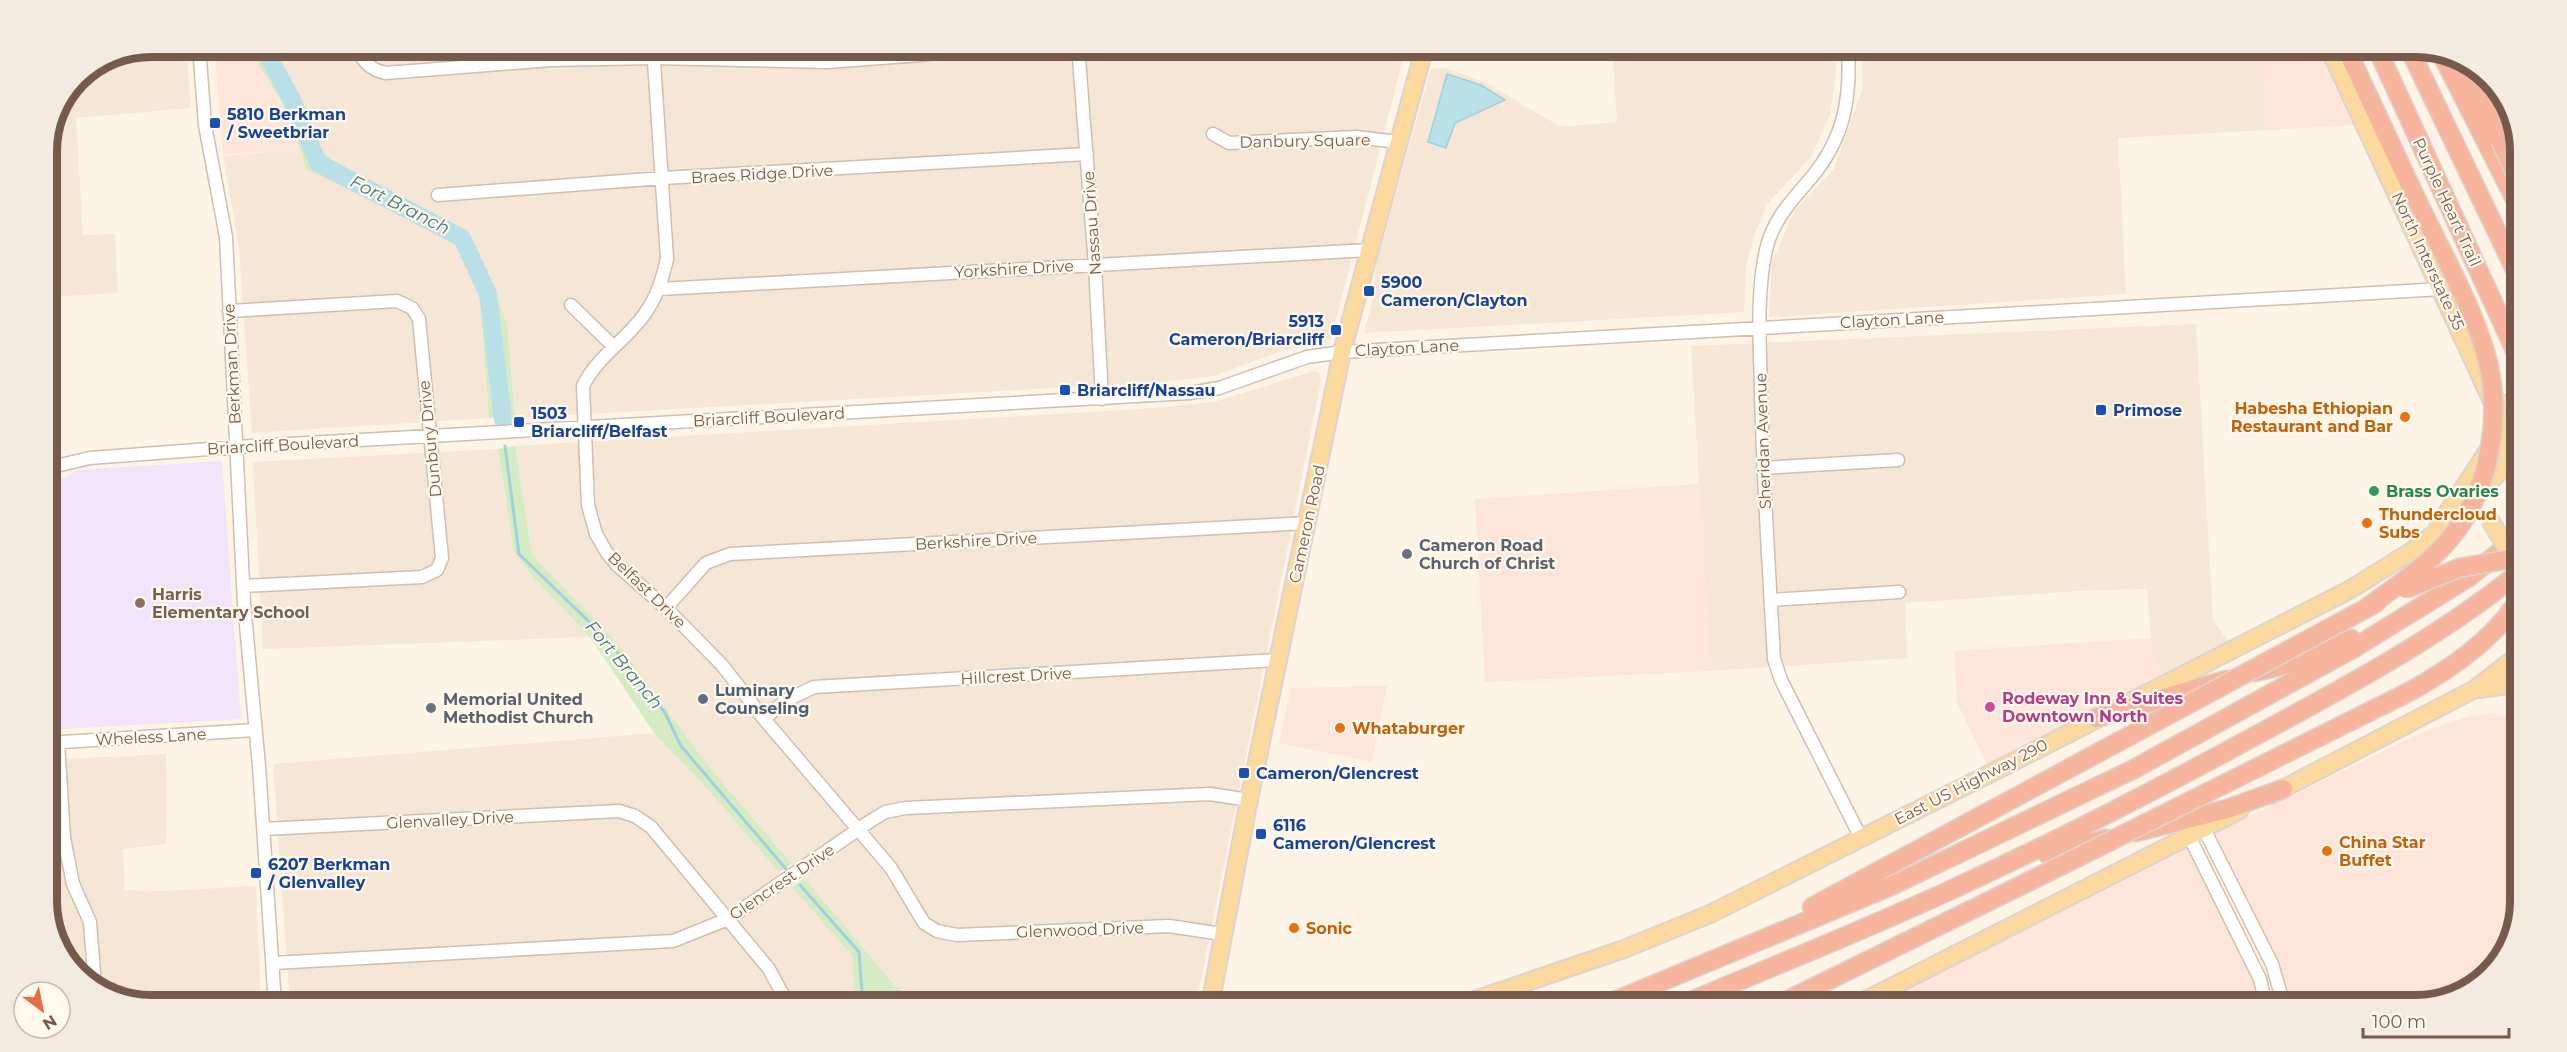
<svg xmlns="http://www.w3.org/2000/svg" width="2567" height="1052" font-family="Montserrat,sans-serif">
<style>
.residential{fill:#f5e6d5}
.commercial{fill:#fde5da}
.education{fill:#f1e3f9}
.green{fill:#d4ebc4}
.water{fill:#bae0e7;stroke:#a0d0d9;stroke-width:1.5}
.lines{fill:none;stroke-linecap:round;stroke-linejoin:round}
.stream{stroke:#a0d0d9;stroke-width:3}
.river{stroke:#bae0e7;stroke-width:18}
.minor-casing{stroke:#d1beae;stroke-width:15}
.major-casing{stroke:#dcd4d0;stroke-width:20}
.highway-casing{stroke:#dcd4d0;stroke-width:21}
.minor{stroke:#fff;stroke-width:12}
.major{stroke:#fcd99e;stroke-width:16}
.highway{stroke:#f8b59d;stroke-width:18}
.major-bridge-casing{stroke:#dcd4d0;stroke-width:20;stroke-linecap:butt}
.highway-bridge-casing{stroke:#dcd4d0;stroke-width:21;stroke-linecap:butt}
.major-bridge{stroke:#fcd99e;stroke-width:16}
.highway-bridge{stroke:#f8b59d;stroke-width:18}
.transit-dot{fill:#1a4fb4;stroke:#fff8ed;stroke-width:2}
.food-dot{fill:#e8710a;stroke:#fff8ed;stroke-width:2}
.leisure-dot{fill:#2e9e5b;stroke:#fff8ed;stroke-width:2}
.worship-dot{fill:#6b7280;stroke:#fff8ed;stroke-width:2}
.education-dot{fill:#8d6e63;stroke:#fff8ed;stroke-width:2}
.service-dot{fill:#5c6f8a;stroke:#fff8ed;stroke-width:2}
.hotel-dot{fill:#d1479c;stroke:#fff8ed;stroke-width:2}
.labels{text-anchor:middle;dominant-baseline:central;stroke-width:4.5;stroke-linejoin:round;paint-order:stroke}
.transit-label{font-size:16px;font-weight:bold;fill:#164399;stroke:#fff8ed;text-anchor:start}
.street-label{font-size:16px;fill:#775a4a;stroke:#fff8ed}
.food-label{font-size:16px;font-weight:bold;fill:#c56008;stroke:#fff8ed;text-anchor:start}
.leisure-label{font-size:16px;font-weight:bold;fill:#27864d;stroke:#fff8ed;text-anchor:start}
.worship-label{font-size:16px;font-weight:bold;fill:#5b616d;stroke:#fff8ed;text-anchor:start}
.education-label{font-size:16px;font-weight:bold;fill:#785e54;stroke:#fff8ed;text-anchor:start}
.service-label{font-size:16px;font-weight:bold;fill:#4e5e75;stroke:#fff8ed;text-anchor:start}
.hotel-label{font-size:16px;font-weight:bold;fill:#b23c85;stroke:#fff8ed;text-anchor:start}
.water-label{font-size:18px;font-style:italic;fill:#407883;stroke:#fff8ed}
.rim{fill:none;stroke:#775a4a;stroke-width:8}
</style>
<rect width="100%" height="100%" fill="#fdf4e6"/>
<path class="residential" d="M151 46 186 47 191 108 76 118 83 235 115 234 118 293 47 297V144L77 77 111 54Z
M271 47H1406L1331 339 1323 342 1282 351 1213 376 1161 382 515 418 507 323 452 226 331 159 315 145 294 90Z
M1612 47H1834L1836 72 1830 115 1810 158 1768 203 1755 233 1746 265 1744 312 1364 333 1373 299 1376 264 1431 69 1445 68 1484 82 1561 127 1617 122Z
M1862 47H2262L2267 130 2118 138 2126 294 1769 317 1772 262 1795 210 1834 169 1863 88Z
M302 149 307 169 455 241 480 297 489 418 252 433 239 247 223 156Z
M2196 324 2213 620 2229 642 2163 676 2153 658 2147 589 2078 591 1905 603 1907 658 1710 671 1691 346Z
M1314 371 1319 373 1321 381 1197 1000 1135 994 928 1005 896 987 710 768 617 643 532 555 515 446 1141 409 1214 402Z
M498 449 514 551 531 575 590 637 263 649 253 462Z
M654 733 704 785 852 956 855 1005H290L273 764Z
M166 754 167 844 123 849 125 890 166 891 256 886 261 1005H151L111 998 68 964 47 908V760Z"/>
<path class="commercial" d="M214 47H246L270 80 302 149 223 155Z
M2262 47H2319L2355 125 2267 130Z
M1699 484 1710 671 1485 682 1475 499Z
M2151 638 2153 658 2163 676 1987 765 1957 702 1954 651Z
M1387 686 1372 762 1279 743 1291 688Z
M2494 714 2515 717 2513 941 2474 988 2417 1005H2291L2278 960 2213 834 2427 730 2473 715Z
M2187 848 2246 959 2261 1005H1874Z
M1135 994 1197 1000 1195 1005H880Z"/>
<path class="education" d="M222 461 241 719 47 730V488L77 470Z"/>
<path class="green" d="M271 46 294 90 315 144 331 159 470 238 507 323 515 418H489L480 297 455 241 306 169C296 124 273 83 246 47Z
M515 446 532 555 617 643 710 768 792 864 779 872 704 785 654 733 590 637 531 575 514 551 498 449Z
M804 878 896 987 928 1005H855L852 956 792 887Z"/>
<path class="water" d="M1447 74 1481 85 1505 100 1455 123 1446 148 1428 142Z"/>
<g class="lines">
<path class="stream" d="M505 446 519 554 605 637 665 713 681 746 786 869
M800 885 859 952 863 1005"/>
<path class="river" d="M260 46 266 52 292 100 318 163 462 238 488 294 503 420"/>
<defs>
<path id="minor" d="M199 46 205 125 226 237 244 603 259 766 275 1005
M354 46C363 60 369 70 386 73L551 60 654 58 827 62 921 55 997 46
M653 46 667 259C662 280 657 297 644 315 625 341 597 357 583 386L588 505 596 534 607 553 617 565 666 608 722 665 764 719 891 868 924 923 937 931 957 935 1169 926 1222 934
M1078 46 1095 265 1102 399
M1848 46C1851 98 1845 137 1811 178 1792 200 1772 221 1766 250 1756 296 1760 344 1761 391 1763 480 1769 569 1774 659L1781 680 1861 838
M1213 134 1229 143 1356 137 1398 142
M438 195 663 178 1087 154
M660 289 1369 250
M571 305 613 346
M229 311 397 301 412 308 419 319 442 558 437 570 422 577 243 586
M47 468 90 458 236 447 1190 393 1219 388 1307 357 1342 352 2442 289
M1763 468 1898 460
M1771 600 1899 592
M666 608 706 563 730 554 1308 523
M764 719 785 701 814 687 1278 660
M58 742 64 838 73 884 90 922 95 985
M47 743 255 730
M264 829 619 811 635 816 651 827 769 969 782 993 784 1005
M2204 829 2272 964 2284 1005
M2189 836 2260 979 2266 1005
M273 963 673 941 728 919 869 822 885 812 906 808 1210 794 1249 800"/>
<path id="major" d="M2328 46 2491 399 2517 480
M2477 70 2520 148
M2491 399 2505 405 2518 406
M2439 525 2489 449
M2479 689 2515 684
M2271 795 2475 689 2515 658
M1210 1005 1249 800 1342 352 1425 46
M1460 1005 1624 949 1710 914 2001 768 2351 589 2412 551 2463 511 2517 453
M1856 1005 2240 810"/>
<path id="highway" d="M2345 46 2415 196
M2376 46 2518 357
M2408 46 2519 278
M2440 51 2520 209
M2462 59 2500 140
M2255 672 2288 664 2351 639
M2409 692C2450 669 2489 643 2516 604
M2096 718 2226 680
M2136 832 2227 809 2283 789
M2046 853 2106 839
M1812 907 2159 720
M1605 1005 1891 886 2134 769 2354 648 2469 577 2517 538
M1682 1005C1773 966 1865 930 1955 888 2057 841 2156 790 2255 736 2344 688 2436 639 2516 575
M1778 1005 2030 881"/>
</defs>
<use href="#minor" class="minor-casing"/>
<use href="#major" class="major-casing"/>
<use href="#highway" class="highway-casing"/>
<use href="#minor" class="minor"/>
<use href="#major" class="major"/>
<use href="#highway" class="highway"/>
<defs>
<path id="major-bridge" d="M2490 520 2516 564"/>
<path id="highway-bridge" d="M2500 140 2520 183
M2406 589 2459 568 2516 558
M2368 607C2396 586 2426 567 2449 540 2466 520 2479 493 2486 467 2493 438 2496 407 2491 377 2482 321 2439 248 2415 196
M2159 720 2378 602
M2030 881 2409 692"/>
</defs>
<use href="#major-bridge" class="major-bridge-casing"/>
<use href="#highway-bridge" class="highway-bridge-casing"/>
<use href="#major-bridge" class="major-bridge"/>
<use href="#highway-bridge" class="highway-bridge"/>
</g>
<g class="transit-dot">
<rect x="209" y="117" width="12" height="12" rx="3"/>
<rect x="1363" y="285" width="12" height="12" rx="3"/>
<rect x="1330" y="324" width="12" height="12" rx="3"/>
<rect x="1059" y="384" width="12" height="12" rx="3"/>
<rect x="2095" y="404" width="12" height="12" rx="3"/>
<rect x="513" y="416" width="12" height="12" rx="3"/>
<rect x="1238" y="767" width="12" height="12" rx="3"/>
<rect x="1255" y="828" width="12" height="12" rx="3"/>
<rect x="250" y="867" width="12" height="12" rx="3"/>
</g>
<g class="food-dot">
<circle cx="2405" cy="417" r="6"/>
<circle cx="2367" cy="523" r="6"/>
<circle cx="1340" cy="728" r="6"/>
<circle cx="2327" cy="851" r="6"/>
<circle cx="1294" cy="928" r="6"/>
</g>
<circle class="leisure-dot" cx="2374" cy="491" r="6"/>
<g class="worship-dot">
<circle cx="1407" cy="554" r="6"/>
<circle cx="431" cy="708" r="6"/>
</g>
<circle class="education-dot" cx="140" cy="603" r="6"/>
<circle class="service-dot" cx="703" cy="699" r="6"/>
<circle class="hotel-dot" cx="1990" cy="707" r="6"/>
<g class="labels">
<g class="transit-label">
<text x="227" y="114">5810 Berkman<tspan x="227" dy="18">/ Sweetbriar</tspan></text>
<text x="1381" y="282">5900<tspan x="1381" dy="18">Cameron/Clayton</tspan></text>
<text x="1324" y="321" text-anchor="end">5913<tspan x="1324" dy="18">Cameron/Briarcliff</tspan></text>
<text x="1077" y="390">Briarcliff/Nassau</text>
<text x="2113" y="410">Primose</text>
<text x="531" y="413">1503<tspan x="531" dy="18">Briarcliff/Belfast</tspan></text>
<text x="1256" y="773">Cameron/Glencrest</text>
<text x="1273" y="825">6116<tspan x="1273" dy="18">Cameron/Glencrest</tspan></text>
<text x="268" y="864">6207 Berkman<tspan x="268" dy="18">/ Glenvalley</tspan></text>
</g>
<g class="street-label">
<text transform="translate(1305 141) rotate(-1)">Danbury Square</text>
<text transform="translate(762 174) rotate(-3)">Braes Ridge Drive</text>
<text transform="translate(2447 202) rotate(65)">Purple Heart Trail</text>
<text transform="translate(1092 223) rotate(-94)">Nassau Drive</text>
<text transform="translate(2428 261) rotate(65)">North Interstate 35</text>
<text transform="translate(1014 269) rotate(-3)">Yorkshire Drive</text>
<text transform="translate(1892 320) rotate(-3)">Clayton Lane</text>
<text transform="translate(1407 348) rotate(-3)">Clayton Lane</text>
<text transform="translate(232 364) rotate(-93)">Berkman Drive</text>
<text transform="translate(769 417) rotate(-3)">Briarcliff Boulevard</text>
<text transform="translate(430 439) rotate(-96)">Dunbury Drive</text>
<text transform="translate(1763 441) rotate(-92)">Sheridan Avenue</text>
<text transform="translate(283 445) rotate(-3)">Briarcliff Boulevard</text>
<text transform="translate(1307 524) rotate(-78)">Cameron Road</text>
<text transform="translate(976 541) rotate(-3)">Berkshire Drive</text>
<text transform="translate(647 590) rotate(44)">Belfast Drive</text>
<text transform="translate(1016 676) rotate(-3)">Hillcrest Drive</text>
<text transform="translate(151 737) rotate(-3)">Wheless Lane</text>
<text transform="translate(1971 782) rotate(-27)">East US Highway 290</text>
<text transform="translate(450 820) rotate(-3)">Glenvalley Drive</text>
<text transform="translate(782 882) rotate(-34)">Glencrest Drive</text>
<text transform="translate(1080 930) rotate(-2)">Glenwood Drive</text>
</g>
<g class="food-label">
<text x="2393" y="408" text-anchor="end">Habesha Ethiopian<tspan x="2393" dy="18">Restaurant and Bar</tspan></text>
<text x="2379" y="514">Thundercloud<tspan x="2379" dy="18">Subs</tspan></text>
<text x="1352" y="728">Whataburger</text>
<text x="2339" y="842">China Star<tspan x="2339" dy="18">Buffet</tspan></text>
<text x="1306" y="928">Sonic</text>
</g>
<g class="leisure-label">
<text x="2386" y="491">Brass Ovaries</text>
</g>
<g class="worship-label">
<text x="1419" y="545">Cameron Road<tspan x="1419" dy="18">Church of Christ</tspan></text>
<text x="443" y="699">Memorial United<tspan x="443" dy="18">Methodist Church</tspan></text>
</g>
<g class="education-label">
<text x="152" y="594">Harris<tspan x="152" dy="18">Elementary School</tspan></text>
</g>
<g class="service-label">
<text x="715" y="690">Luminary<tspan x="715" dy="18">Counseling</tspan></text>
</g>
<g class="hotel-label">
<text x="2002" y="698">Rodeway Inn &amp; Suites<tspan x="2002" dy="18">Downtown North</tspan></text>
</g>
<g class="water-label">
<text transform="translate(400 205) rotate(27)">Fort Branch</text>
<text transform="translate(624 665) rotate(50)">Fort Branch</text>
</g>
</g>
<path d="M0 0H2567V1052H0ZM151 57H2416A94 94 0 0 1 2510 151V901A94 94 0 0 1 2416 995H151A94 94 0 0 1 57 901V151A94 94 0 0 1 151 57Z" fill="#f4ebe0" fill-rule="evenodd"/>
<path class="rim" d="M151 57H2416A94 94 0 0 1 2510 151V901A94 94 0 0 1 2416 995H151A94 94 0 0 1 57 901V151A94 94 0 0 1 151 57Z"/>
<g transform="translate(42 1010) rotate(148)"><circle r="28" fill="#fff8ed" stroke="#c9b9ac" stroke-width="1.5"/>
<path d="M0-4.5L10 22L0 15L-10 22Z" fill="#e86e4a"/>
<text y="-9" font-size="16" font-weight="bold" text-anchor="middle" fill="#775a4a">N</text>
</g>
<path d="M2363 1028v9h146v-9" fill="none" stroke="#775a4a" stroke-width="3"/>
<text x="2372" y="1028" font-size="18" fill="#775a4a" stroke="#fff8ed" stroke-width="4.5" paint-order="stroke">100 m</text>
</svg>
